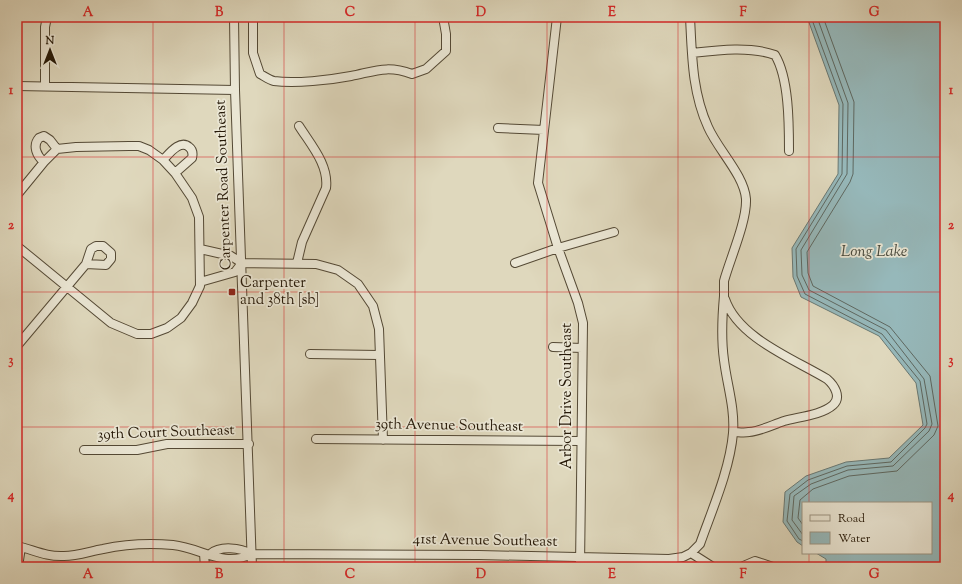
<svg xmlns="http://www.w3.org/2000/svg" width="962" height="584" font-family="'Sorts Mill Goudy',serif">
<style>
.water{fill:#96b8ba;stroke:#697873}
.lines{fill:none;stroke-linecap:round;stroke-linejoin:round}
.shore{stroke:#5e6861;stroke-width:1}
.minor-casing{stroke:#544935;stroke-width:10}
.minor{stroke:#eae6d4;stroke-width:8}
.grid{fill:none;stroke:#d62828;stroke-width:1;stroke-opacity:0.55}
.poi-dot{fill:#8f2418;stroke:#eae6d4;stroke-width:1.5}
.labels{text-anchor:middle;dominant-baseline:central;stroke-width:3.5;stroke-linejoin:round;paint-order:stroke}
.street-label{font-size:15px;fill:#261908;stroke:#eae6d4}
.poi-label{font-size:15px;fill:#261908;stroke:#eae6d4;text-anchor:start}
.water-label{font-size:16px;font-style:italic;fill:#48493d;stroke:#eae6d4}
.neatline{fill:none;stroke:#d62828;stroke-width:1.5}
.grid-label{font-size:13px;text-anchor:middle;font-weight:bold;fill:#d62828}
</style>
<rect width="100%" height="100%" fill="#dfd8bd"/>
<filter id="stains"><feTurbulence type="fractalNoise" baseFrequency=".005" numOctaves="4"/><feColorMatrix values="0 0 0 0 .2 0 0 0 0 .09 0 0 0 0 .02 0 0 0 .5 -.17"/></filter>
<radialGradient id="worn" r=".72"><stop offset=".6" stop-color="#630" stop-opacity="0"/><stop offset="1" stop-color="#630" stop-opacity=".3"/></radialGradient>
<path class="water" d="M807 17H945V567H826V559L816 553H931V503H803V546L797 542 783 522 785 492 806 476 846 462 889 458 923 425 916 383 879 336 801 297 793 277 792 248 838 174 839 105Z"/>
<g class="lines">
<path class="shore" d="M803 525 798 518 800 500 813 489 849 476 897 471 934 435 938 426 930 376 890 327 813 286 808 273 807 252 850 182 853 174 854 102 823 17
M803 535 792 520 794 496 811 484 848 470 893 466 929 431 932 424 924 379 886 330 809 290 802 275 801 250 847 174 848 103 817 17
M803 541 799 539 787 521 790 494 808 480 847 466 891 462 925 428 927 424 920 381 882 334 805 294 797 276 796 249 842 174 843 104 811 17"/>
<defs>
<path id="minor" d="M234 17 235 90 252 567
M253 17V53L260 74C264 76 269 80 274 81 295 84 330 80 351 76 376 71 387 65 412 74L426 69 446 51V34L443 17
M557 17 538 183 558 248 578 303 583 323 580 567
M690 17C692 55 692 92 708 127 718 150 744 175 746 199 747 221 730 259 724 281V296C722 318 721 339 724 360 727 385 735 408 733 433 730 469 712 510 700 544L691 553
M692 53C718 50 750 46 775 55 789 78 789 124 789 151
M17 86 235 90
M45 86V27L47 17
M498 128 544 130
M163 160C169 154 180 139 189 147 193 150 193 154 192 158L175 173
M44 162C37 156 32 146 39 138L44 136 50 140 57 149
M17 195 44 162 57 149 76 147 129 146H139L149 150 163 160 175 173 192 198 199 217 200 286 192 303 181 318 167 328 151 334H137L111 323 17 246
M200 249 231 256 242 263 316 264 338 270 358 284 373 306 379 329 383 440
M297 263 302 242 326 188C329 165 311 145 299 126
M515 263 558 248 614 232
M200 282 235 272 242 263
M725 299C738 338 794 359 827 379 834 385 842 397 833 405 822 415 798 417 784 421 772 425 761 431 749 432 744 433 738 432 733 432
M17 346 86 264 91 249 96 246H103L111 253V259L106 265 86 264
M553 347 582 348
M310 354 379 355
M316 439 581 441
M84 450H137L167 444H249
M17 546C34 550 46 557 64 556 77 556 91 551 103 549 126 544 150 543 173 545 202 548 222 568 252 554L479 555 669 559 683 557 691 553 713 567
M204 554 205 567
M210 554C221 545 240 548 252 554
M18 567 21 547
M741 567 755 561 773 567"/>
</defs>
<use href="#minor" class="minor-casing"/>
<use href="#minor" class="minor"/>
</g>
<path class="grid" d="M153 17V567M284 17V567M415 17V567M547 17V567M678 17V567M809 17V503M17 157H945M17 292H945M17 427H945M809 553V567"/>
<rect class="poi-dot" x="228" y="288" width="8" height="8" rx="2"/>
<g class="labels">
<g class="street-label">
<text transform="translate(224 185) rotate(-92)">Carpenter Road Southeast</text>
<text transform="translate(567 396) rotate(-90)">Arbor Drive Southeast</text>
<text transform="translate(449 426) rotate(1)">39th Avenue Southeast</text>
<text transform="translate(166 433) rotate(-2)">39th Court Southeast</text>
<text transform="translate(485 541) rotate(1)">41st Avenue Southeast</text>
</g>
<g class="poi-label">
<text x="240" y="283">Carpenter<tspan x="240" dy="17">and 38th [sb]</tspan></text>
</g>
<g class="water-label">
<text x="874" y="252">Long Lake</text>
</g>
</g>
<rect width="962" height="584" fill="none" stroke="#dfd8bd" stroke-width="44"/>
<rect x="802" y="502" width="130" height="52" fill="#eae6d4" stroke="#9c9482"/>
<rect x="810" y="515" width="20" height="6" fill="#eae6d4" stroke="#9c9482"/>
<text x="838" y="522" font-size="12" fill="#261908">Road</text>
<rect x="810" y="532" width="20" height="12" fill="#96b8ba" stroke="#9c9482"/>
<text x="838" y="542" font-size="12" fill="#261908">Water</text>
<g transform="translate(50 50)" stroke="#eae6d4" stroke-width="3" paint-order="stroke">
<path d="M0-3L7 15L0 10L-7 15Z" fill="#261908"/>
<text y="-6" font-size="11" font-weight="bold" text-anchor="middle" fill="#261908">N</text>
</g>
<rect x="22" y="22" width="918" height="540" class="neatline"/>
<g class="grid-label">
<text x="88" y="16">A</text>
<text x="219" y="16">B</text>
<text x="350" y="16">C</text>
<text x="481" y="16">D</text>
<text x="612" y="16">E</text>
<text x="743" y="16">F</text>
<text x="874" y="16">G</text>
<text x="11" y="94">1</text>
<text x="951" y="94">1</text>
<text x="11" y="229">2</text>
<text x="951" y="229">2</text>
<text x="11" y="364">3</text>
<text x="951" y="364">3</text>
<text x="11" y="499">4</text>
<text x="951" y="499">4</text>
<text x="88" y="578">A</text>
<text x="219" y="578">B</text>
<text x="350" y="578">C</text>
<text x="481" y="578">D</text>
<text x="612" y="578">E</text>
<text x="743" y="578">F</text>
<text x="874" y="578">G</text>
</g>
<rect width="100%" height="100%" filter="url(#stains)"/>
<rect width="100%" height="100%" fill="url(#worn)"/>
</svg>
